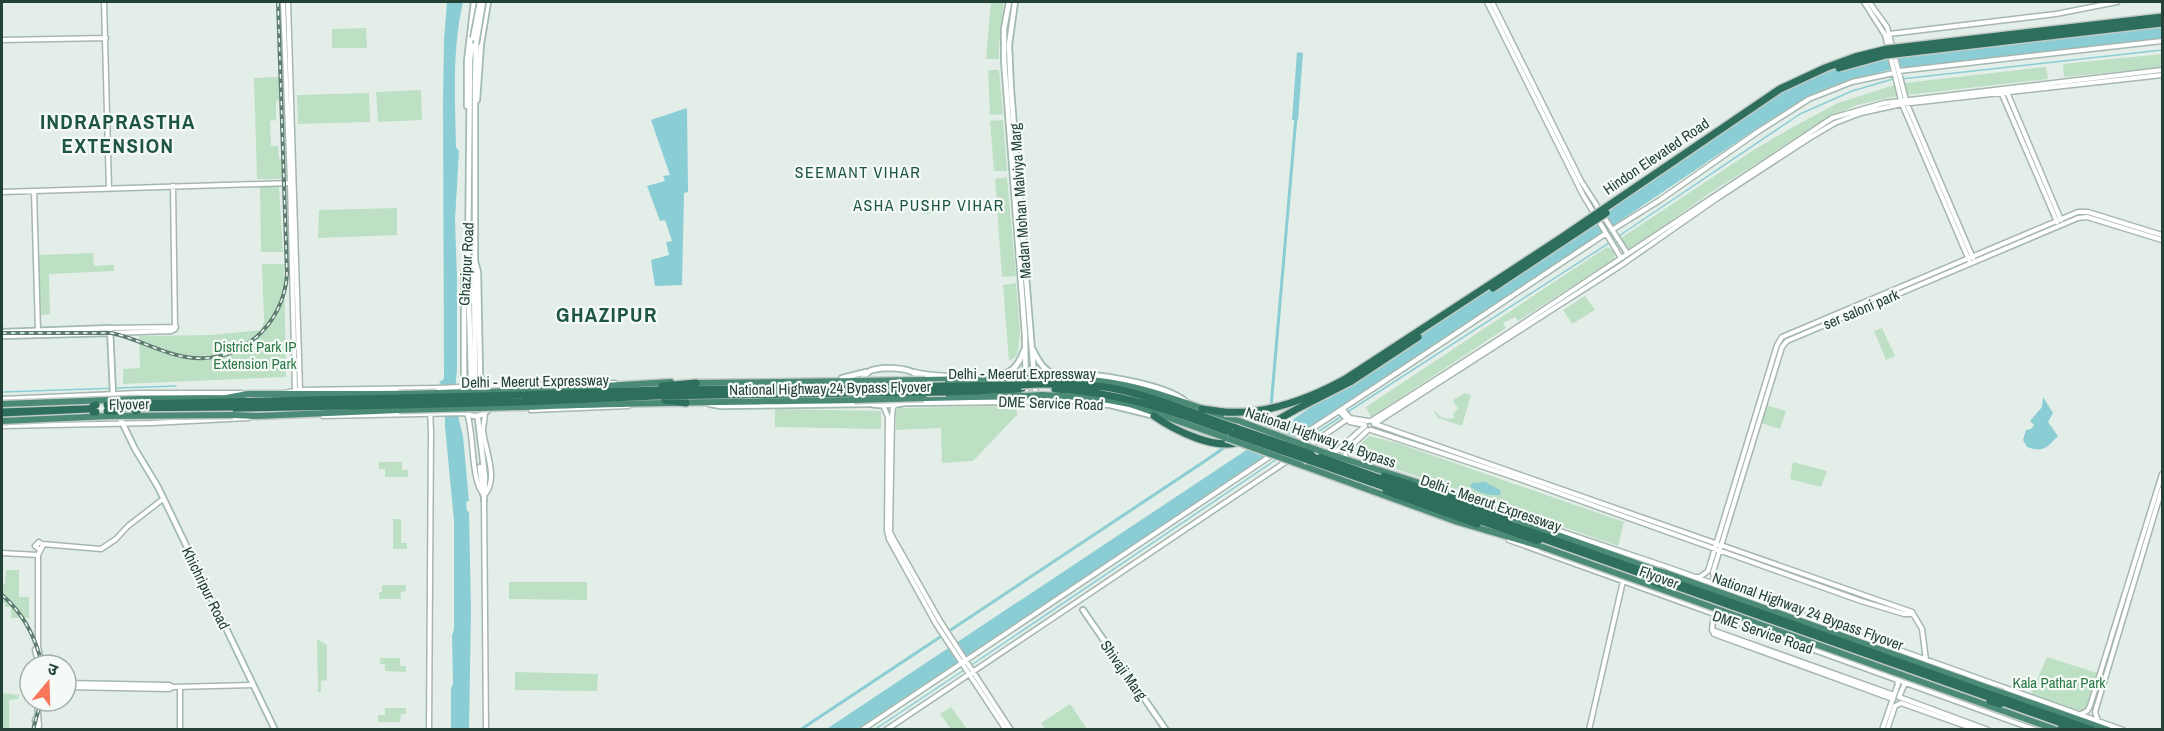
<svg xmlns="http://www.w3.org/2000/svg" width="2164" height="731" font-family="'Archivo Narrow','Noto Sans Devanagari',sans-serif">
<style>
.green{fill:#bde0c4}
.water{fill:#8bcdd4}
.lines{fill:none;stroke-linecap:round;stroke-linejoin:round}
.stream{stroke:#8bcdd4;stroke-width:1.5}
.canal{stroke:#8bcdd4;stroke-width:3}
.secondary-tunnel{stroke:#bdcbc5;stroke-width:4.5;stroke-dasharray:4.5 2;stroke-linecap:butt}
.tertiary-casing{stroke:#a6b7b0;stroke-width:7}
.secondary-casing{stroke:#a2bab0;stroke-width:8}
.trunk-casing{stroke:#c1cac7;stroke-width:9}
.motorway-casing{stroke:#c1cac7;stroke-width:10}
.tertiary{stroke:#fff;stroke-width:4}
.secondary{stroke:#fff;stroke-width:4.5}
.trunk{stroke:#4a8a77;stroke-width:6}
.motorway{stroke:#2d6e5d;stroke-width:7}
.rail-casing{stroke:#5d7c72;stroke-width:4}
.rail{stroke:#f5faf7;stroke-width:1.5;stroke-dasharray:4.5;stroke-linecap:butt}
.tertiary-bridge-casing{stroke:#a6b7b0;stroke-width:7;stroke-linecap:butt}
.secondary-bridge-casing{stroke:#a2bab0;stroke-width:8;stroke-linecap:butt}
.trunk-bridge-casing{stroke:#c1cac7;stroke-width:9;stroke-linecap:butt}
.motorway-bridge-casing{stroke:#c1cac7;stroke-width:10;stroke-linecap:butt}
.tertiary-bridge{stroke:#fff;stroke-width:4}
.secondary-bridge{stroke:#fff;stroke-width:4.5}
.trunk-bridge{stroke:#4a8a77;stroke-width:6}
.motorway-bridge{stroke:#2d6e5d;stroke-width:7}
.labels{text-anchor:middle;dominant-baseline:central;stroke-width:4.5;stroke-linejoin:round;paint-order:stroke}
.street-label{font-size:15px;fill:#234137;stroke:#f5faf7}
.park-label{font-size:15px;fill:#2b7945;stroke:#f5faf7}
.neighbourhood-label{font-size:16px;letter-spacing:1.5px;fill:#1d5443;stroke:#f5faf7}
.district-label{font-size:21px;font-weight:bold;letter-spacing:1.5px;fill:#1d5443;stroke:#f5faf7}
</style>
<rect width="100%" height="100%" fill="#e4eee9"/>
<path class="green" d="M991 2H1004L999 45V59H986Z
M366 28 367 48H332V29Z
M2162 54V67L2064 77 2063 64Z
M2046 67 2048 79 1907 95 1905 83Z
M988 70H999L1003 114 990 115Z
M279 77V100L276 101V120L270 121 271 146H278L279 159H282V179H257L254 78Z
M1894 85 1897 96 1857 105 1827 118 1710 193 1630 249 1627 248 1621 238 1752 151 1793 127 1838 103Z
M421 90 422 120 378 122 376 92Z
M369 93 370 122 298 124 297 95Z
M1003 120 1007 171H994L990 121Z
M1007 177 1016 276 1002 277 995 179Z
M260 187H279L283 252H261Z
M944 198 945 212 924 214 923 199Z
M397 208V235L318 238 319 210Z
M1607 247 1611 249 1615 254 1614 259 1518 321 1515 317 1503 323 1506 328 1371 417 1366 407Z
M93 253 94 266 114 265V271L49 274 50 314 39 315 37 255Z
M262 264H284L286 377 123 384V369L140 368 139 336 212 335 261 330 264 321Z
M1016 283 1020 334 1017 356 1009 361 1003 285Z
M1585 296 1595 310 1572 324 1563 310Z
M1882 328 1895 356 1886 360 1874 331Z
M1465 393 1471 395 1462 426 1438 418 1434 412 1435 411C1440 418 1446 420 1455 418L1453 414 1458 409 1453 400Z
M1016 406 1017 415 973 461 942 463 941 428 896 430V410L899 408Z
M1769 406 1786 411 1780 429 1761 423 1765 407Z
M775 409 881 411V429L775 427Z
M1369 436 1397 443 1624 522 1618 546 1350 453Z
M379 462H402V470H408V477H385V469H379Z
M1793 462 1827 471 1821 487 1790 479Z
M393 519H401V543H407V549H393Z
M6 570H19V597H29V618H11V607H5V603H2V585L5 584Z
M509 582H587V600L509 599Z
M382 585H406V591L401 592V599H379V592H382Z
M317 639 327 645V680L321 681V692H318Z
M2047 657 2097 673 2085 710H2077L2036 697 2031 693Z
M380 658H400V666H406V672L385 671V664H380Z
M515 672 598 674 597 691 515 690Z
M2 693 19 695 18 699 9 700V729H2Z
M1070 704 1087 729H1045L1041 723Z
M951 707 967 729H951L940 714Z
M385 708H406V714H401L400 722H378V715H385Z"/>
<path class="water" d="M447 2H463C452 49 455 99 456 147L459 151 455 220 457 278V370L454 399 463 436 469 501 466 502 467 511 469 512 471 610 469 729H451V689L453 684 452 636 454 629V521L445 426V388L439 382 444 379 443 103 444 40Z
M2162 21V38L1888 70 1841 83 1808 97 1765 123 1418 357 857 729 825 730 1620 202 1767 100 1824 72 1878 54Z
M1297 52 1303 53 1298 120H1292Z
M687 108 688 192 684 193 682 285 655 286 651 260 669 255 666 242 672 241 665 220 660 221 647 186 665 181 663 176 670 175 651 120Z
M2043 397 2053 413 2048 422 2058 436C2046 448 2044 453 2027 447L2023 440 2026 430 2031 429 2034 425 2030 421 2042 407Z
M1485 482 1500 490 1501 494C1494 498 1476 492 1470 486L1472 483Z"/>
<g class="lines">
<path class="stream" d="M1901 79 2162 50
M1613 240 1800 114 1852 91 1893 79
M2 392 176 386
M1346 413 1609 243
M1304 441 1342 416
M970 666 1277 459
M874 730 964 670"/>
<path class="canal" d="M1271 407 1296 117
M1244 430 1266 411
M800 730 1205 461 1228 445"/>
<path class="secondary-tunnel" d="M475 379 478 418
M474 407 475 419"/>
<defs>
<path id="tertiary" d="M104 2 109 189
M283 2 290 183 295 390
M288 2 300 390
M1487 2 1583 195 1621 258
M1492 2 1581 181 1627 253
M1864 2 1885 35 1901 100
M1869 2 1887 27 1906 100
M1889 34 2056 14 2117 2
M2 40 106 38
M1899 71 2162 41
M2001 92 2057 222
M2007 92 2061 220
M1902 104 1969 260
M1907 104 1973 258
M34 191 38 331
M2 192 292 183
M1612 230 1660 200 1759 131 1809 99 1852 82 1894 73
M110 328 176 327
M111 333 171 331 175 329 173 186
M487 386 615 383
M285 393 298 390 438 388
M2 399 139 393H241
M897 404 893 407 892 417 890 532 893 538 940 621 1011 730
M883 405 888 417 887 531 889 539 936 624 1006 730
M531 410 628 406
M1343 410 1350 418 1368 421
M485 412C485 419 483 425 483 431 485 449 498 477 486 493
M1340 412 1350 422 1365 425
M323 416 467 413C474 432 471 482 483 493
M1371 421 1498 340 1832 118 1884 103 2162 70
M1374 424 1620 266 1716 199 1811 137 1835 123 1861 113 1902 104 2162 75
M1375 424 1912 612 1922 629 1926 660
M2 426 152 423 248 418
M1371 430 1511 476 1861 601 1904 614H1913
M1293 441C1398 373 1501 303 1605 234
M1307 447 1346 420
M1330 454 1338 450 1365 426
M1347 459 1345 457 1346 451 1368 430
M484 500 486 730
M1515 516 1667 567 2123 730
M1509 540 2036 730
M42 544 101 549 116 539 128 526 163 499
M2 553 38 555
M1694 577H1700L1708 571 1777 345 1782 337 2078 212H2088L2162 235
M1715 585 1713 572 1782 347 1787 341 2078 218 2087 217 2162 240
M1714 615 1712 629 1714 634 1893 699
M1712 630 1894 695
M37 647 35 650 38 661
M38 665 40 657 38 646V555L43 545 39 542 35 546 39 549
M66 683 169 685 173 687
M1905 683 1899 697 1988 730
M66 687 169 689 173 687 253 685
M37 701 39 726 37 730
M2081 714 2087 711 2090 706 2162 474
M37 716 35 720 37 730
M2098 721 2095 712 2162 489
M180 730V687
M429 730 431 431 430 409
M862 730 1272 455
M886 730 1296 455
M1589 730 1623 581
M1882 730 1898 684 1897 680
M1887 730 1895 706 1901 703 1977 730"/>
<path id="secondary" d="M1009 2 1004 29V60L1025 335 1026 400
M1015 2 1009 45 1011 89 1036 400
M476 44 475 84V261L478 272 480 375 484 385
M477 100 481 44 488 2
M467 106V61L474 2
M468 264 471 379
M474 265 475 379
M2 332 110 328 113 394 116 403
M2 336 111 333
M1033 350C1037 358 1042 368 1050 372 1058 376 1073 374 1082 374 1109 376 1165 385 1185 401
M884 368C905 368 928 369 916 398 908 405 877 408 867 402 855 396 860 377 870 371 874 369 879 369 884 368Z
M914 372C930 377 994 379 1008 372 1017 368 1021 359 1024 350
M842 378 866 372
M458 399a17 17 0 1 1 34 0a17 17 0 1 1-34 0Z
M464 385V273L468 261 470 59 473 38
M907 403 1070 401 1110 405 1155 416
M710 404 721 406 869 404
M118 414 135 449 158 487 275 730
M478 419 485 477 484 500
M480 467 483 494
M1083 610 1166 730"/>
<path id="trunk" d="M1041 378C1069 378 1096 379 1123 385 1164 393 1203 410 1242 422
M925 380 1021 378
M693 383 856 381
M522 391 671 382
M1042 395 1097 398 1130 404 1226 438
M924 398 1022 396
M138 399 226 398 248 394H398
M522 407C633 402 744 402 854 400
M233 415 257 416 399 410
M1320 451 1438 489 1544 530 1658 571
M1301 465 1455 521 1540 546
M1666 573 1994 690
M2003 693 2108 730"/>
<path id="motorway" d="M1040 384C1064 384 1088 384 1111 388 1153 396 1195 414 1236 428
M662 386 696 383
M945 386 1021 385
M1055 389C1121 392 1171 411 1231 433
M946 392 1022 389
M522 395 657 390 855 388
M665 400 686 403
M522 402 656 396 855 393
M138 404 398 398
M117 405 135 404
M2 409 93 406
M1202 409 1224 412
M138 410 399 405
M119 411H135
M2 416 93 412
M1154 416C1174 430 1217 452 1241 441
M1258 431 1295 410
M1311 454 1656 576
M1308 460 1654 582
M1384 476 1461 501 1506 519
M1386 491 1477 524
M1665 579 1992 695
M1662 585 1990 701
M2001 698 2092 730
M2000 704 2073 730"/>
</defs>
<use href="#tertiary" class="tertiary-casing"/>
<use href="#secondary" class="secondary-casing"/>
<use href="#trunk" class="trunk-casing"/>
<use href="#motorway" class="motorway-casing"/>
<use href="#tertiary" class="tertiary"/>
<use href="#secondary" class="secondary"/>
<use href="#trunk" class="trunk"/>
<use href="#motorway" class="motorway"/>
<defs>
<path id="rail" d="M2 333H111C137 338 160 353 186 357 238 366 284 326 287 274L278 2
M2 595C23 613 36 638 42 665
M33 730 41 701"/>
</defs>
<use href="#rail" class="rail-casing"/>
<use href="#rail" class="rail"/>
<defs>
<path id="tertiary-bridge" d="M438 388 459 387"/>
<path id="secondary-bridge" d="M473 38 480 2
M476 44 483 2"/>
<path id="trunk-bridge" d="M1021 378H1041
M856 381 925 380
M398 394 522 391
M1022 396 1042 395
M854 400 924 398
M2 404 138 399
M399 410 522 407
M2 421 110 416 233 415
M1242 422 1320 451
M1226 438 1301 465
M1540 546 2057 730
M1658 571 1666 573
M1994 690 2003 693"/>
<path id="motorway-bridge" d="M1839 68 1886 55 2162 23
M1493 288 1606 213
M1021 385 1040 384
M855 388 945 386
M855 393 946 392
M398 398 522 395
M135 404H138
M107 405H117
M399 405 522 402
M93 406 96 405
M1295 410 1350 382 1418 337
M107 411H119
M135 411 138 410
M93 412H96
M1224 412C1267 415 1311 398 1347 378L1561 238 1780 89 1825 68 1855 57 1887 49 2162 17
M1236 428 1311 454
M1231 433 1308 460
M1656 576 1665 579
M1654 582 1662 585
M1992 695 2001 698
M1990 701 2000 704"/>
</defs>
<use href="#tertiary-bridge" class="tertiary-bridge-casing"/>
<use href="#secondary-bridge" class="secondary-bridge-casing"/>
<use href="#trunk-bridge" class="trunk-bridge-casing"/>
<use href="#motorway-bridge" class="motorway-bridge-casing"/>
<use href="#tertiary-bridge" class="tertiary-bridge"/>
<use href="#secondary-bridge" class="secondary-bridge"/>
<use href="#trunk-bridge" class="trunk-bridge"/>
<use href="#motorway-bridge" class="motorway-bridge"/>
</g>
<g class="labels">
<g class="street-label">
<text transform="translate(1656 156) rotate(-34)">Hindon Elevated Road</text>
<text transform="translate(1020 201) rotate(-94)">Madan Mohan Malviya Marg</text>
<text transform="translate(466 264) rotate(-87)">Ghazipur Road</text>
<text transform="translate(1861 309) rotate(-23)">ser saloni park</text>
<text x="1022" y="373">Delhi - Meerut Expressway</text>
<text transform="translate(535 381) rotate(-1)">Delhi - Meerut Expressway</text>
<text transform="translate(830 388) rotate(-1)">National Highway 24 Bypass Flyover</text>
<text transform="translate(1051 403) rotate(2)">DME Service Road</text>
<text transform="translate(129 404) rotate(-1)">Flyover</text>
<text transform="translate(1321 437) rotate(19)">National Highway 24 Bypass</text>
<text transform="translate(1491 503) rotate(19)">Delhi - Meerut Expressway</text>
<text transform="translate(1659 577) rotate(20)">Flyover</text>
<text transform="translate(206 588) rotate(64)">Khichripur Road</text>
<text transform="translate(1808 611) rotate(20)">National Highway 24 Bypass Flyover</text>
<text transform="translate(1763 632) rotate(19)">DME Service Road</text>
<text transform="translate(1124 670) rotate(55)">Shivaji Marg</text>
</g>
<g class="park-label">
<text x="255" y="346">District Park IP<tspan x="255" dy="17">Extension Park</tspan></text>
<text x="2059" y="682">Kala Pathar Park</text>
</g>
<g class="neighbourhood-label">
<text x="858" y="172">SEEMANT VIHAR</text>
<text x="929" y="205">ASHA PUSHP VIHAR</text>
</g>
<g class="district-label">
<text x="118" y="121">INDRAPRASTHA<tspan x="118" dy="24">EXTENSION</tspan></text>
<text x="607" y="314">GHAZIPUR</text>
</g>
</g>
<rect width="2164" height="731" fill="none" stroke="#234137" stroke-width="6"/>
<g transform="translate(48 683) rotate(19)"><circle r="28" fill="#f5faf7" stroke="#a1b0aa" stroke-width="1.5"/>
<path d="M0-4.5L10 22L0 15L-10 22Z" fill="#f6775a"/>
<text y="-9" font-size="16" font-weight="bold" text-anchor="middle" fill="#234137">उ</text>
</g>
</svg>
